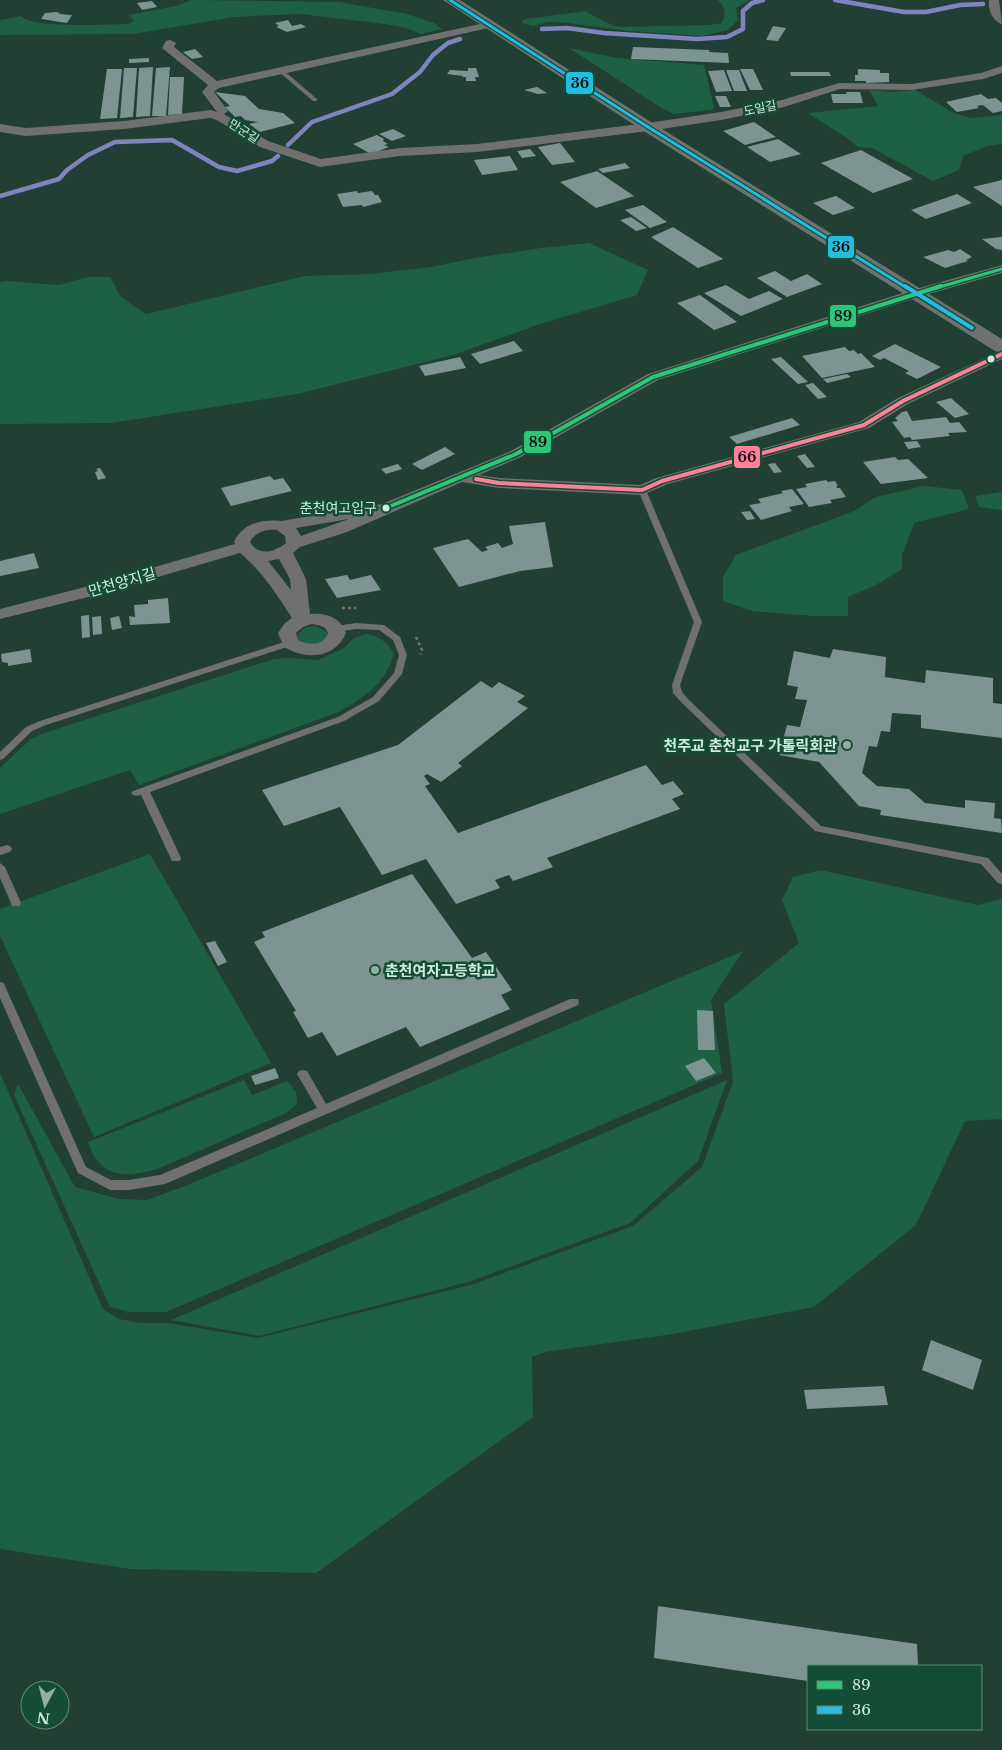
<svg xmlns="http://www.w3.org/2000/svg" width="1002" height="1750" font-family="'Libre Baskerville','Noto Sans KR',serif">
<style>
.green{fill:#1e6044}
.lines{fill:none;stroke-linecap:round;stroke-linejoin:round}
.stream{stroke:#8084be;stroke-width:4.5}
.building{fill:#7d9493}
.path{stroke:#6c7572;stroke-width:2.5;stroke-dasharray:3 3;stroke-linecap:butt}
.lane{fill:#707071;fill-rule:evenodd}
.street{fill:#707071;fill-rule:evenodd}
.secondary{fill:#6e7273;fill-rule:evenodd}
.bus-1-far1-casing{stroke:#144c35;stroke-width:5.5}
.bus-1-casing{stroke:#144c35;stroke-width:7}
.bus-2-far1-casing{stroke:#144c35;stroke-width:5.5}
.bus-2-casing{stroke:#144c35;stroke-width:7}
.bus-3-casing{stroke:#144c35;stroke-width:7}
.bus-1-far1{stroke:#2dc577;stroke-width:3}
.bus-1{stroke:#2dc577;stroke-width:4}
.bus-2-far1{stroke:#26bcdd;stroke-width:3}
.bus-2{stroke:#26bcdd;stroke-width:4}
.bus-3{stroke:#ff8098;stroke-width:4}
.bus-dot{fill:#cfebdc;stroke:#144c35;stroke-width:2}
.poi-dot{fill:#92afa1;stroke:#144c35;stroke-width:2}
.labels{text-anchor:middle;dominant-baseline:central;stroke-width:5;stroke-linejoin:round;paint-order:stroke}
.far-street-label{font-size:12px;fill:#cfebdc;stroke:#144c35}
.bus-label{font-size:14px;fill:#cfebdc;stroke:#144c35;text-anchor:end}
.street-label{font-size:15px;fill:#cfebdc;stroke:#144c35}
.poi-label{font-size:15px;font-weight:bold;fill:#cfebdc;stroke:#144c35;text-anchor:end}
.line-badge{stroke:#144c35;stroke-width:2}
.pale-badge-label{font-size:14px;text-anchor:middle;font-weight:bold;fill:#111}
</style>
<rect width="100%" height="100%" fill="#213f33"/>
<path class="green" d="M192 0 339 2 407 14 434 23 442 29 421 34 406 28 385 24 300 14 234 17 133 34 0 35V20L21 16C33 29 108 24 129 24L134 21 129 15 176 6Z
M718 0H749L736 8 738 20 728 30 703 36 628 31 568 23 547 22 533 26 522 23 523 20 527 19 585 11 611 25 621 27 708 25 722 23C726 11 726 9 718 0Z
M569 48 617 58 704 65 714 107 712 110 674 114 663 109Z
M869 90 891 92 915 90 954 113 970 118 1002 115V144L987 146 963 156 959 170 933 181 872 148 858 147 847 138 808 113 878 106Z
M589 243 648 270 637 295 540 324 453 355 297 394 111 423 0 424V282L8 281 58 285 89 277H110L121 297 146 314 305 276 369 274 432 267 474 258 541 248Z
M924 486 962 490 969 509 914 523 902 555V569L876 585 848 597V616H814L752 611 723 601V577L736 555 854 511 876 497Z
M1002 492V510L979 507 975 496Z
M316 626 327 632V635C320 646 310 646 299 641L297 635 306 627Z
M367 634C381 637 387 642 394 654 384 686 365 696 339 712L139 785 130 770 0 814V768L31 739 41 734 274 659 288 658 318 660 344 648 354 638Z
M150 854 271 1063 94 1137 0 936V909Z
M821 870 978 905 1002 899V1119L965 1121 916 1225 814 1307 673 1334 545 1352 532 1357 533 1417 316 1573 130 1569 0 1549V1073L103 1309 119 1319 140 1323H168L258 1338 471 1285 633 1226 702 1167 733 1082 724 1004 799 943 782 900 793 877Z
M743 951 711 1000 722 1073 166 1312H129L110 1307 14 1095 18 1084 75 1187 119 1199 147 1200 190 1184Z
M244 1080 252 1095 287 1081 296 1092 297 1104 286 1113 160 1168C140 1174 112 1181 97 1160 93 1155 90 1148 88 1142Z
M727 1080 698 1161 630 1223 468 1282 259 1336 171 1320Z"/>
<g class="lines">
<path class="stream" d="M835 0 904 12H926L960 5 983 4
M542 29 567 28 604 33 697 39 727 37 743 29V11L752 3 763 0
M288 145 312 122 392 94 420 72 433 55 448 43 460 39
M0 196 59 179 67 170 88 155 115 142 172 140 219 167 237 171 272 161 278 156"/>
</g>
<path class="building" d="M152 1 157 7 142 10 137 3Z
M56 12 60 13 59 14 72 15 67 23 41 19 45 13Z
M288 20 292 26 301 24 306 27 287 32 276 27 279 26 275 23Z
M773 26 786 28 778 41 766 40Z
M633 47 709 50V52L728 53 729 63 631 59Z
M195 49 203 57 192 59 183 52Z
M149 58V62L129 63V59Z
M153 67 150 116 136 117 139 68Z
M170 67 166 116H152L156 68Z
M124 68H137L133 117 120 118Z
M468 68H476L479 77H475L476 81H466V77H462L463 76 447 74 450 70 468 71Z
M107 69H122L117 118 100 119Z
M740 69H753L763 90H750Z
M858 69 880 70V73H889V82L866 83V81H855V75H858Z
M724 70 732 91 716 92 708 71Z
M726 70H739L747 91H734Z
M790 72H829L831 76H791Z
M170 77H184L182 114 168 115Z
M537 87 547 93 538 94 524 90Z
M215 92 245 96 259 109 283 113 295 123 260 132 249 124 258 122 245 120 241 116 235 117 225 107 230 106Z
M846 92H860L863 103H833L831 94H847Z
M981 94 988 99 996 98 1002 103V111L993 113 983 105 977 106 979 108 957 112 946 102Z
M715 96H726L731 107H720Z
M754 122 776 137 745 145 723 131Z
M393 129 406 136 392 141 379 134Z
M377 135 384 139 383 141 388 144 384 145 389 147 371 154 353 144Z
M778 139 801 154 770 162 747 147Z
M560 143 575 162 552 165 538 147Z
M530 149 536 156 522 158 517 151Z
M861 150 913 179 873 193 821 163Z
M510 156 518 170 482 175 474 160Z
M625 163 630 168 603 173 598 169Z
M597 171 634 196 596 208 560 182Z
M1002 180V206L973 187Z
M357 191 358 193 372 191 375 195H378L382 202 363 207 362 205 343 207 337 194Z
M957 194 972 203 926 219 911 210Z
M836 196 855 208 833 215 813 203Z
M643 205 667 222 650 228 625 210Z
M631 217 647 228 636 231 620 220Z
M673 227 723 259 698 268 651 237Z
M1002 237V250L996 249 982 239Z
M960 249 972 257 966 260 968 261 945 268 923 257 948 250 954 252Z
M775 271 791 281 807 274 822 284 787 297 757 278Z
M726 285 749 299 769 291 783 299 741 316 704 293Z
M700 295 737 322 714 330 677 303Z
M514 341 523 351 480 364 471 354Z
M895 344 941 367 917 379 905 373 909 371 884 358 880 360 872 356Z
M845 347 849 351 854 350 858 354 861 353 875 367 822 378 802 356Z
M460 357 466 368 425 376 419 366Z
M781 357 808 382 798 384 771 359Z
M847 374 851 377 827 383 823 379Z
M813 383 827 397 818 399 805 385Z
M951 398 969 414 955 418 936 402Z
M907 411 912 421 946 417 950 423 959 422 967 432 948 433 950 436 941 437 912 440 910 437 904 438 892 422 898 421 895 418 902 412Z
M792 418 800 425 737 444 729 437Z
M917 441 921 447 908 449 904 442Z
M445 447 455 454 422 470 412 464Z
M805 454 815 467 807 468 797 456Z
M895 457 898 460 908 459 928 478 881 484 863 462Z
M775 463 782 472 774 473 768 464Z
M398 464 402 469 386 474 381 469Z
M100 468 106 478 98 480 95 472 98 471 96 469Z
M270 476 274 480 283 478 292 491 231 506 221 488Z
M826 480 828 482 835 481 838 486H836L837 488H840L846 497 830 500 832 503 809 507 796 489 807 487 805 484Z
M792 489 804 504 789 507 792 511 761 520 749 505 761 503 758 499 783 493 781 491Z
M750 511 755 519 747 520 741 512Z
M545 522 553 567 520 571 459 587 433 548 468 539 482 552 488 550 485 547 498 543 502 548 513 544 509 526Z
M34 553 39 568 0 576V561Z
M347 575 350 580 371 575 381 590 337 598 325 579Z
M168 598 170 623 130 625 129 616 135 617 134 605 148 604V600Z
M89 615 90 637 82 638 81 616Z
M101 616 102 634 93 635 92 617Z
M119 616 122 628 112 630 110 618Z
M30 649 32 662 8 666V663L2 662 1 654Z
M833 649 886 657 885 677 925 683 926 670 993 678V703L1002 704V738L921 728V715L892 713 890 732 881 731 877 747 869 746 862 773 877 786 909 789 925 803 965 808V800L995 803 994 818 1001 819 1002 833 880 815 881 810 859 806 819 762 779 755 787 725 800 727 807 700 795 699 798 687 787 685 794 651 830 658Z
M481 681 492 688 499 682 525 696 517 702 528 708 458 763 462 766 441 782 427 774 424 776 430 784 425 786 458 833 646 765 662 785 673 781 684 794 672 799 680 809 547 858 553 867 513 881 509 875 495 880 500 888 456 904 426 859 382 875 340 807 284 826 262 790 398 745Z
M412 874 472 958 486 952 512 990 501 995 510 1009 420 1047 406 1027 337 1056 322 1032 308 1038 293 1012 296 1011 254 942 265 937 262 932Z
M215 941 227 962 218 966 206 943Z
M697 1010 713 1011 715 1050H698Z
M704 1058 716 1073 696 1081 685 1066Z
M275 1068 279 1078 255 1085 251 1076Z
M931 1340 982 1360 973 1390 922 1370Z
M884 1386 888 1405 807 1409 804 1390Z
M658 1606 917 1644 918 1666H808V1681L654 1658Z"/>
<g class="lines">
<path class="path" d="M342 608H356
M416 637 422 650 420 654"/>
<path class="lane" d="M279 70H283L317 99V101H313L279 72Z
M639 488H642L646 490 702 622 680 685 682 692 688 699 821 826 988 858 1002 874V884L998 883 981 864 815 831 682 703 673 693 672 685 694 622 638 490Z
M356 623 384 625 400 637 407 655 402 674 379 701 344 721 150 792 181 858 180 861H172L141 795 136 796 133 795 131 793 133 791 338 717 373 697 394 673 399 655 393 640 379 630 356 629 336 632 332 629 336 626Z
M290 640 293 641 294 643 293 645 46 725 32 731 3 759 0 760V752L26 727 40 721Z
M7 845 10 846 12 849 10 852 0 855V847Z
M0 863 5 867 21 903 20 906H12L11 903 0 878Z
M0 982 4 983 5 986 86 1167 111 1180H129L160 1175 317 1108 297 1074 299 1071 303 1070 307 1071 326 1104 570 999H578L579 1002 578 1005 165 1184 129 1190H110L78 1173 0 998Z"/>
<path class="street" d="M989 0H999L1002 24C992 21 988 10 989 0Z
M489 22 494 25 493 27 219 88 214 92 228 111 224 114 268 141 321 159 400 148 477 144 648 123 721 112 782 100 839 83 912 84 981 73 1002 66V73L983 79 912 90 840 89 784 107 721 120 648 131 477 152 400 156 320 167 260 147 217 120 210 118 124 129 26 136 0 132V124L26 128 124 121 211 110 217 112 202 92 208 85 162 48 166 41 170 40 176 43 174 47 217 81Z
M1002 265V273L922 296 658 380 521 457 479 475 499 478 640 485 656 478 859 422 898 398 1002 350V359L908 404 869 428 668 484 642 495 499 488 462 482 347 532 300 547 293 553 306 579 310 614C326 613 340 617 346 633 335 659 306 660 284 647L278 633 285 623 292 618C277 595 262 571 240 553L96 595 0 619V609L85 587 235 544 234 542C243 523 262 519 281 521L382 504 511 451 648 374 912 290ZM349 519 301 536 296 528ZM277 530 285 536 286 543C275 552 258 557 250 542 255 532 266 529 277 530ZM279 559 290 579 291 590 268 561ZM311 624C318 625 325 625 328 633 323 646 309 646 298 640L296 633 303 627Z"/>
<path class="secondary" d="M443 0H460L654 124 1002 339V353L995 351 642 130Z"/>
<defs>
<path id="bus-1-far1" d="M936 288 1002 269"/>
<path id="bus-1" d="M386 508 516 454 653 377 941 286"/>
<path id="bus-2-far1" d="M450 0 648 127 907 288"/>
<path id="bus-2" d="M905 286 972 328"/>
<path id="bus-3" d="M476 479 499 483 642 490 662 481 864 425 903 401 1002 354"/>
</defs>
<use href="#bus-1-far1" class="bus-1-far1-casing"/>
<use href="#bus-1" class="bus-1-casing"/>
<use href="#bus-2-far1" class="bus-2-far1-casing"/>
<use href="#bus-2" class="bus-2-casing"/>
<use href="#bus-3" class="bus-3-casing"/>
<use href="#bus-1-far1" class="bus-1-far1"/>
<use href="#bus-1" class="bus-1"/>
<use href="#bus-2-far1" class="bus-2-far1"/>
<use href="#bus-2" class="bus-2"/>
<use href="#bus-3" class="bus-3"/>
</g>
<g class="bus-dot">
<circle cx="991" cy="359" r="4.5"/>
<circle cx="386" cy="508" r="4.5"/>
</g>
<g class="poi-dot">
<circle cx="847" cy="745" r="5"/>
<circle cx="375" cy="970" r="5"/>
</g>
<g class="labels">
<g class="far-street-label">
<text transform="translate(760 108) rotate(-12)">도일길</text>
<text transform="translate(244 131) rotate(33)">만군길</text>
</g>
<g class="bus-label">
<text x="377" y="508">춘천여고입구</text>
</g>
<g class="street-label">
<text transform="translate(122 582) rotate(-16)">만천양지길</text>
</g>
<g class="poi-label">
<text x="837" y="745">천주교 춘천교구 가톨릭회관</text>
<text x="385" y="970" text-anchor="start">춘천여자고등학교</text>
</g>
</g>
<g class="line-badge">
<rect x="565" y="71" width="29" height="24" rx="5" fill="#26bcdd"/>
<rect x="827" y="235" width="28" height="24" rx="5" fill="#26bcdd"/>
<rect x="829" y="304" width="28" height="24" rx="5" fill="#2dc577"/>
<rect x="523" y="430" width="29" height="24" rx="5" fill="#2dc577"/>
<rect x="733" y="445" width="28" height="24" rx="5" fill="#ff8098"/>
</g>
<g class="pale-badge-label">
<text x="580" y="88">36</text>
<text x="841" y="252">36</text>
<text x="843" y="321">89</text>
<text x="538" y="447">89</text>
<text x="747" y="462">66</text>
</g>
<rect x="807" y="1665" width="175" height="65" fill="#144c35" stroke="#5f8c78"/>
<rect x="817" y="1681" width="25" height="8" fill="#2dc577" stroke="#5f8c78"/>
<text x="852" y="1690" font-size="15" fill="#cfebdc">89</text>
<rect x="817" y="1706" width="25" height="8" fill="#26bcdd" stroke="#5f8c78"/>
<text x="852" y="1715" font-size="15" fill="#cfebdc">36</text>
<g transform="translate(45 1705) rotate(187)"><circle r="24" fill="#144c35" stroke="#5f8c78"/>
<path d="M0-4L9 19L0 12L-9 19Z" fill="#92afa1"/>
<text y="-8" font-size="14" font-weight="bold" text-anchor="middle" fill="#cfebdc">N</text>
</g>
</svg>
